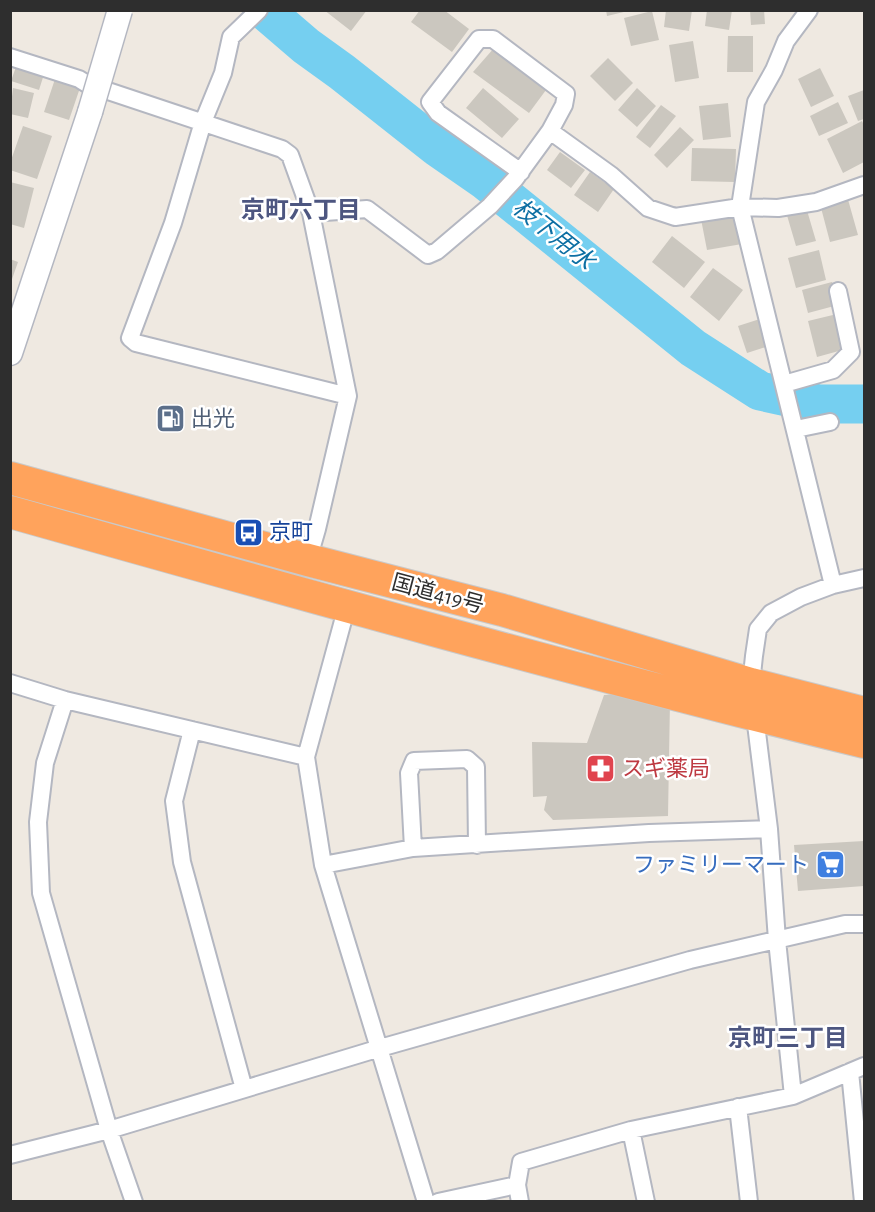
<svg xmlns="http://www.w3.org/2000/svg" width="875" height="1212" font-family="'Alegreya Sans','Noto Sans JP',sans-serif">
<style>
.lines{fill:none;stroke-linecap:round;stroke-linejoin:round}
.river{stroke:#75cff0;stroke-width:39}
.building{fill:#cbc7bf}
.street-casing{stroke:#b4b7c1;stroke-width:20}
.secondary-casing{stroke:#b4b7c1;stroke-width:27}
.highway-casing{stroke:#c9c9c9;stroke-width:34}
.street{stroke:#fff;stroke-width:16}
.secondary{stroke:#fff;stroke-width:24}
.highway{stroke:#ffa35c;stroke-width:32}
.secondary-bridge-casing{stroke:#b4b7c1;stroke-width:27;stroke-linecap:butt}
.secondary-bridge{stroke:#fff;stroke-width:24}
.labels{text-anchor:middle;dominant-baseline:central;stroke-width:5;stroke-linejoin:round;paint-order:stroke}
.service-label{font-size:22px;fill:#4e5e75;stroke:#fff;text-anchor:start}
.transit-label{font-size:22px;fill:#164399;stroke:#fff;text-anchor:start}
.street-label{font-size:22px;fill:#2e2e2e;stroke:#fff}
.health-label{font-size:22px;fill:#be3a42;stroke:#fff;text-anchor:start}
.shop-label{font-size:22px;fill:#366cbe;stroke:#fff;text-anchor:end}
.neighbourhood-label{font-size:24px;font-weight:bold;fill:#4d5680;stroke:#fff}
.water-label{font-size:24px;font-style:italic;fill:#0d6fa3;stroke:#fff}
</style>
<rect width="100%" height="100%" fill="#efe9e1"/>
<g class="lines">
<path class="river" d="M264 10 306 46 342 72 437 147 486 181 693 348 760 391 819 404H864"/>
</g>
<path class="building" d="M324 10H367L351 31Z
M420 10H444L469 29 452 52 411 22Z
M606 10H628V11L607 16Z
M666 10H692L689 31 664 27Z
M707 10H732L729 30 705 26Z
M750 10H764L765 24 751 25Z
M652 11 659 40 631 46 624 18Z
M728 36H753V72H727Z
M693 41 699 78 675 82 669 45Z
M494 48 546 90 529 113 473 72Z
M608 58 633 83 615 101 590 76Z
M18 61 45 71 39 90 11 81Z
M820 68 834 96 811 107 798 79Z
M57 73 82 82 69 120 44 112Z
M13 88 34 93 28 118 10 114Z
M483 88 519 119 502 138 466 108Z
M637 88 656 106 637 127 618 110Z
M864 90V119L858 121 848 96Z
M838 102 848 123 819 136 810 116Z
M728 103 731 137 703 140 699 106Z
M661 105 676 116 650 148 636 137Z
M862 121 864 125V162L843 173 827 139Z
M23 126 52 136 37 179 10 170V163Z
M680 127 694 140 667 168 654 155Z
M692 148 736 149 735 182 691 181Z
M560 152 585 170 571 188 547 170Z
M590 172 614 189 598 212 574 195Z
M10 182 34 188 24 228 10 224Z
M847 196 858 235 830 242 820 204Z
M806 207 816 241 796 246 786 212Z
M736 208 742 244 707 250 700 214Z
M672 236 705 262 684 288 652 262Z
M819 250 826 280 796 288 788 258Z
M10 259 18 262 11 282H10Z
M713 268 743 290 719 321 690 297Z
M832 282 838 305 808 313 802 290Z
M837 314 846 349 817 357 808 321Z
M763 318 772 345 747 353 738 326Z
M651 692 670 701 668 816 553 820 544 810 547 796 533 797 532 742 587 743 604 695Z
M864 841V886L798 891 794 845Z"/>
<g class="lines">
<defs>
<path id="street" d="M259 10 231 37 223 73 203 122 173 223 130 338 136 343 348 396
M809 10 786 41 774 70 756 102 740 207 833 585
M10 57 79 79 87 84 282 149 290 155 311 213 348 396 317 529 308 560
M521 172 438 113 430 102 479 39H493L566 94 564 105 550 131
M311 213 367 209 428 255 437 251 490 206 515 179 550 131 611 175 648 208 675 217 740 207 778 208 816 202 864 185
M784 384 833 370 851 352 838 291
M796 429 830 422
M347 606 306 757 323 865 426 1202
M10 683 65 700 306 757
M65 700 45 763 38 822 41 893 109 1130 134 1202
M192 730 174 801 182 862 244 1089
M413 848 409 773 414 761 467 759 476 767 477 845
M323 865 413 848 649 833 769 829
M850 1072 863 1202
M793 1096 777 940 769 829 751 684 754 656 758 629 771 613 801 597 833 585 864 578
M738 1107 749 1202
M631 1130 646 1202
M10 1155 109 1130 380 1048 690 960 845 924H864
M438 1202 517 1185
M520 1202 517 1185 521 1162 631 1130 793 1096 864 1066"/>
<path id="secondary" d="M10 353 90 112"/>
<path id="highway" d="M10 478 308 560 502 610 751 684 864 713
M10 512C294 592 578 672 864 742"/>
</defs>
<use href="#street" class="street-casing"/>
<use href="#secondary" class="secondary-casing"/>
<use href="#highway" class="highway-casing"/>
<use href="#street" class="street"/>
<use href="#secondary" class="secondary"/>
<use href="#highway" class="highway"/>
<defs>
<path id="secondary-bridge" d="M90 112 120 10"/>
</defs>
<use href="#secondary-bridge" class="secondary-bridge-casing"/>
<use href="#secondary-bridge" class="secondary-bridge"/>
</g>
<defs>
<symbol id="fuel-square" viewBox="-11 -11 22 22"><rect x="-9" y="-9" width="18" height="18" rx="4" fill="#5c6f8a" stroke="#fff"/><path d="M-5.5-6h7V0h2V4h1.3V-2.5L3-4.5l.8-.8L6-3V5H2.5V1h-1V6h-7ZM-4.2-4.7v3.2H.2V-4.7Z" fill="#fff"/></symbol>
<symbol id="bus-square" viewBox="-11 -11 22 22"><rect x="-9" y="-9" width="18" height="18" rx="4" fill="#1a4fb4" stroke="#fff"/><path d="M-5-6H5V4H4V6H2V4H-2V6H-4V4H-5ZM-3.5-4V0h7V-4ZM-3.5 1.2v1.5H-2V1.2ZM2 1.2v1.5H3.5V1.2Z" fill="#fff"/></symbol>
<symbol id="pharmacy-square" viewBox="-11 -11 22 22"><rect x="-9" y="-9" width="18" height="18" rx="4" fill="#e0444e" stroke="#fff"/><path d="M-2-6h4v4h4v4h-4v4h-4v-4h-4v-4h4Z" fill="#fff"/></symbol>
<symbol id="supermarket-square" viewBox="-11 -11 22 22"><rect x="-9" y="-9" width="18" height="18" rx="4" fill="#3f7fe0" stroke="#fff"/><path d="M-6-5.5h2.5l.6 2H6L4.5 2H-2.5L-4.4-4H-6ZM-1.5 3.2a1.3 1.3 0 1 0 .1 0ZM3 3.2a1.3 1.3 0 1 0 .1 0Z" fill="#fff"/></symbol>
</defs>
<g fill-rule="evenodd">
<use href="#fuel-square" x="154" y="402" width="33" height="33"/>
<use href="#bus-square" x="232" y="516" width="33" height="33"/>
<use href="#pharmacy-square" x="584" y="752" width="33" height="33"/>
<use href="#supermarket-square" x="814" y="848" width="33" height="33"/>
</g>
<g class="labels">
<g class="service-label">
<text x="191" y="419">出光</text>
</g>
<g class="transit-label">
<text x="269" y="532">京町</text>
</g>
<g class="street-label">
<text transform="translate(438 594) rotate(15)">国道419号</text>
</g>
<g class="health-label">
<text x="622" y="769">スギ薬局</text>
</g>
<g class="shop-label">
<text x="809" y="865">ファミリーマート</text>
</g>
<g class="neighbourhood-label">
<text x="301" y="211">京町六丁目</text>
<text x="788" y="1039">京町三丁目</text>
</g>
<g class="water-label">
<text transform="translate(553 235) rotate(39)">枝下用水</text>
</g>
</g>
<rect width="875" height="1212" fill="none" stroke="#2e2e2e" stroke-width="24"/>
</svg>
